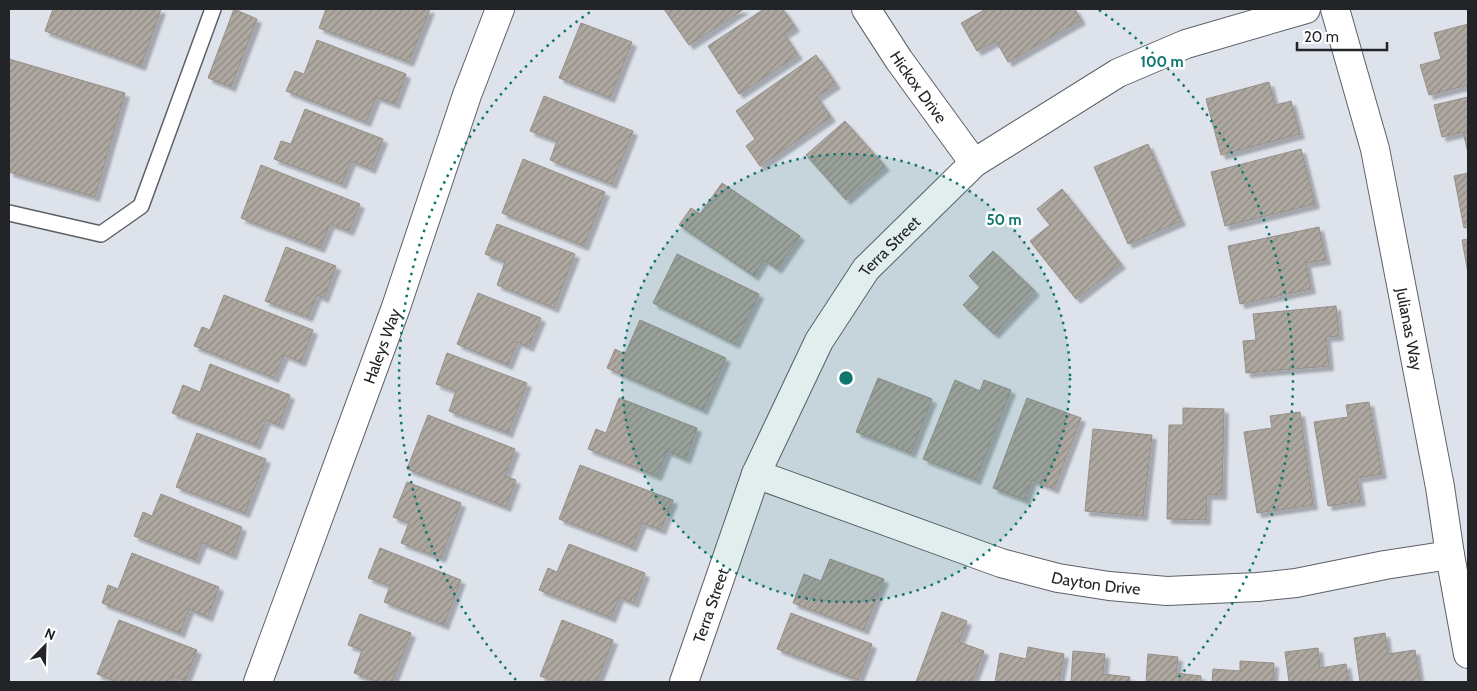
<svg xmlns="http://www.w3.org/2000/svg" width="1477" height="691" font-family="Cabin,sans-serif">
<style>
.building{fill:url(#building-hatch);stroke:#968f89;filter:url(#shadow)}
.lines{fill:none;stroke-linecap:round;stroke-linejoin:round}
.lane-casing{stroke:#5c6167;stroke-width:18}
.street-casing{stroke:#5c6167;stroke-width:30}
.lane{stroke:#fff;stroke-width:15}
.street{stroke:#fff;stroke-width:28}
.ring{fill:none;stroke:#0f766e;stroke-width:2.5;stroke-dasharray:2.5 5}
.labels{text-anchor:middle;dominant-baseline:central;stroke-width:5;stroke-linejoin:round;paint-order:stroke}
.street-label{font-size:16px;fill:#222427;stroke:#fff}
.centre{fill:#0f766e;stroke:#fff;stroke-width:2.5}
.ring-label{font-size:15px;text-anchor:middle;font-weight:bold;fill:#0f766e;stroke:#fff;stroke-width:5;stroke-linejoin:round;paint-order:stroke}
</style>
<defs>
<pattern id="building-hatch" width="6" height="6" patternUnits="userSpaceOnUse" patternTransform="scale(1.25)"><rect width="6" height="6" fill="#aea8a1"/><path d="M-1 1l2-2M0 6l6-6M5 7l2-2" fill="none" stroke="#8d8983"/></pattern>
<filter id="shadow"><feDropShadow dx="4.5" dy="4.5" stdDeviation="1" flood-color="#0004"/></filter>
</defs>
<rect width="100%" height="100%" fill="#dee3eb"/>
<path class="building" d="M53 9H161L141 66 45 31Z
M234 9 257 19 231 87 208 78Z
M326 9H430L409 62 319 28Z
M664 9H744L689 45Z
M764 9H783L795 27 784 34 798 55 739 94 708 46Z
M986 9H1075L1081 20 1008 62 996 41 977 51 961 23Z
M581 23 632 42 610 98 559 78Z
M1468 24V85L1429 95 1420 65 1441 59 1434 33Z
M317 40 406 74 395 104 376 97 366 122 286 91 295 71 304 74Z
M816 55 836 84 817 97 831 117 760 166 746 146 755 139 736 111Z
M9 59 125 93 95 197 9 172Z
M1269 82 1275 105 1291 101 1300 134 1221 155 1206 99Z
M544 96 633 131 612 184 550 160 557 141 530 131Z
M1468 97V153L1463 132 1442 137 1434 105Z
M305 109 383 139 371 169 351 161 342 184 274 159 281 141 291 144Z
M845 121 885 166 846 200 806 155Z
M1148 144 1181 221 1128 244 1094 167Z
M1301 149 1315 204 1225 226 1211 172Z
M523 159 605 192 584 246 502 213Z
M261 165 360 204 349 231 330 224 320 248 241 218Z
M1468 173V227L1464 228 1454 176Z
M722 183 800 236 777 269 764 260 754 276 679 225 691 208 700 214Z
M1062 189 1121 264 1076 299 1030 241 1050 225 1037 209Z
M497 224 575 254 554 308 497 285 505 262 485 254Z
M1319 227 1326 260 1306 263 1311 289 1240 304 1228 246Z
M1468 239V273L1462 240Z
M286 247 336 266 324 298 317 295 308 317 265 301Z
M993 251 1035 291 994 334 963 305 980 287 969 276Z
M677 254 759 294 735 344 653 303Z
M478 293 541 318 529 347 517 342 508 365 457 344Z
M224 295 313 330 301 362 284 355 274 378 194 346 202 327 210 330Z
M1336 306 1339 336 1326 337 1329 366 1246 373 1243 341 1256 340 1253 314Z
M640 320 726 358 703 410 607 368 615 349 625 354Z
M447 353 527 383 508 433 449 411 456 391 436 384Z
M210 364 290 395 279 425 266 420 256 445 172 413 183 385 200 392Z
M878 378 932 399 911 453 856 432Z
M955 380 980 391 984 380 1011 390 976 480 923 459Z
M619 398 697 428 686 459 667 451 657 476 588 449 596 429 606 433Z
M1027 398 1081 418 1054 489 1032 480 1025 500 993 488Z
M1369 402 1382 474 1357 478 1361 501 1328 506 1314 422 1348 417 1346 405Z
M1183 408 1224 409 1222 495H1207L1206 520 1167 519 1169 425H1183Z
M1300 412 1313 505 1257 513 1244 432 1272 428 1270 416Z
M428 415 515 449 505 476 516 480 506 507 407 469Z
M1093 429 1152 435 1143 516 1085 511Z
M197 433 266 459 245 513 176 487Z
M580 465 673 500 661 530 642 523 632 547 559 519Z
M407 482 461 503 441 558 401 543 409 523 393 517Z
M161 494 242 527 232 555 202 543 195 560 134 536 143 512 152 516Z
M569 544 645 573 634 603 619 597 611 618 539 590 548 568 557 572Z
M380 548 461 580 444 625 384 602 390 586 368 578Z
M132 553 219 587 208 617 189 609 180 633 102 603 108 585 118 589Z
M830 559 884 579 864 630 793 603 804 574 821 581Z
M942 612 967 621 959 642 984 651 972 682H916Z
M791 613 872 644 858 680 777 649Z
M360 614 411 633 392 682H378L354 673 362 650 348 645Z
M119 620 197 650 185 681 173 676 171 682H118L97 674Z
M562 620 613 640 597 682H557L540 676Z
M1385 633 1388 654 1415 650 1420 682H1360L1354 638Z
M1028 647 1064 654 1059 682H995L1000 653 1026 659Z
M1318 648 1320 668 1346 664 1349 682H1289L1285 652Z
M1073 651 1105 654 1103 674 1130 677 1129 682H1071Z
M1148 654 1178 657 1176 673 1201 676V682H1146Z
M1240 661 1274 663 1273 682H1212L1213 669 1240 671Z"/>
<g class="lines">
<defs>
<path id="lane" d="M9 213 101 234 141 206 213 9"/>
<g id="street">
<path id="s1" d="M866 9 899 60 974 163"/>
<path id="s2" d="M1335 9 1375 149 1440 487 1450 555 1468 654"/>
<path id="s3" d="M756 474 1001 563 1058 578 1109 586 1167 591 1258 587 1296 583 1385 565 1450 555"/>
<path id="s4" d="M258 682 396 307 467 95 500 9"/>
<path id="s5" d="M684 682 756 474 819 341 866 269 974 163 1118 73 1186 44 1306 9"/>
</g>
</defs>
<use href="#lane" class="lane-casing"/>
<use href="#street" class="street-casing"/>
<use href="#lane" class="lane"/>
<use href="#street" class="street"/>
</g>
<circle cx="846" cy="378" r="224" fill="#0f766e" fill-opacity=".12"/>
<g class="ring">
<circle cx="846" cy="378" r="224"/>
<path d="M516 680A447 447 0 0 1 593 10M1099 10A447 447 0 0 1 1176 680"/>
</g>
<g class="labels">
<g class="street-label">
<text stroke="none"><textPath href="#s1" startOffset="94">Hickox Drive</textPath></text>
<text stroke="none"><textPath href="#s5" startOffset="486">Terra Street</textPath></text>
<text stroke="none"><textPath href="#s2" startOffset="329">Julianas Way</textPath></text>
<text stroke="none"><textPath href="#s4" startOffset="358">Haleys Way</textPath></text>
<text stroke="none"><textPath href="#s3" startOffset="358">Dayton Drive</textPath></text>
<text stroke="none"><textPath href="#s5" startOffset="81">Terra Street</textPath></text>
</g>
</g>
<circle cx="846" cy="378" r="8" class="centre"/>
<g class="ring-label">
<text x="1162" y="67">100 m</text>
<text x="1004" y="225">50 m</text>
</g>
<rect width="1477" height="691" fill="none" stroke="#222427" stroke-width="20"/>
<g transform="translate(45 646) rotate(23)" stroke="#ffffff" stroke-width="4" paint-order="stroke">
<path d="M0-4L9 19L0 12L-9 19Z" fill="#222427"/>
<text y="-8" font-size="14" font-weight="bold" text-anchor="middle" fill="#222427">N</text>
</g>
<path d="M1297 42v8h90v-8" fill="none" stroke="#222427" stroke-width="2.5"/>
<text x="1304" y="42" font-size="15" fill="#222427" stroke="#ffffff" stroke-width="4" paint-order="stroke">20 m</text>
</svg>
